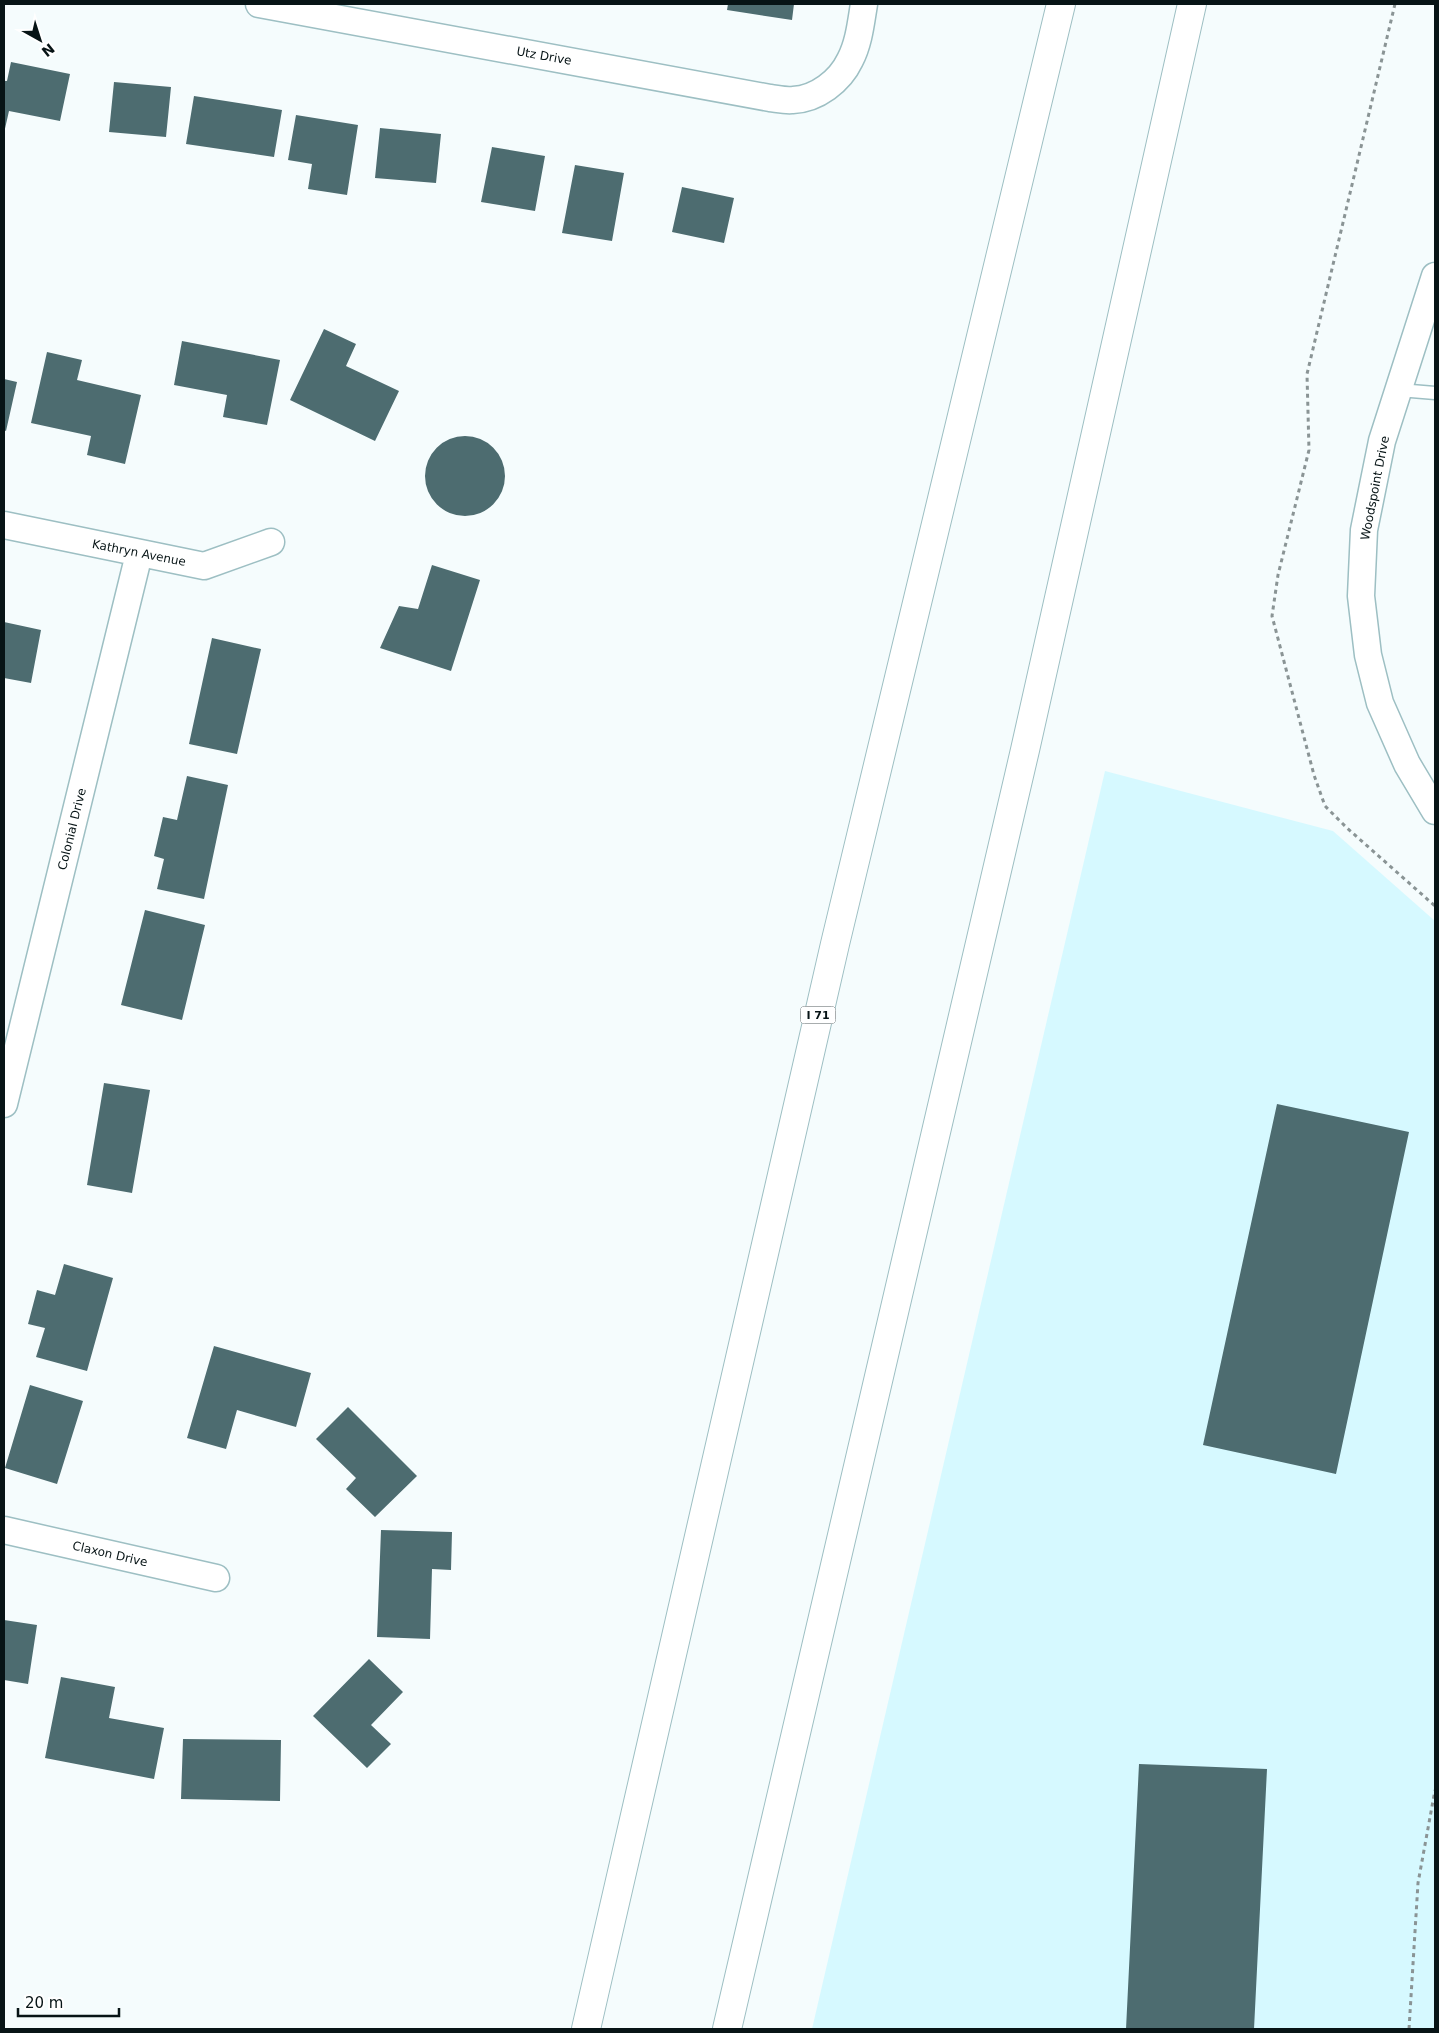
<svg xmlns="http://www.w3.org/2000/svg" width="1439" height="2033" font-family="'DejaVu Sans',sans-serif">
<style>
.built{fill:#d6f9ff}
.building{fill:#4d6c70}
.lines{fill:none;stroke-linecap:round;stroke-linejoin:round}
.service-casing{stroke:#9dbfc3;stroke-width:15}
.minor-casing{stroke:#9dbfc3;stroke-width:29}
.motorway-casing{stroke:#9dbfc3;stroke-width:30}
.path{stroke:#8a9495;stroke-width:3;stroke-dasharray:4 4;stroke-linecap:butt}
.service{stroke:#fff;stroke-width:12}
.minor{stroke:#fff;stroke-width:26}
.motorway{stroke:#fff;stroke-width:28}
.labels{text-anchor:middle;dominant-baseline:central;stroke-width:5;stroke-linejoin:round;paint-order:stroke}
.shield{fill:#fff;stroke:#515a5c;stroke-width:1}
.shield-label{font-size:11px;font-weight:bold;fill:#071416}
.street-label{font-size:12px;fill:#071416;stroke:#fff}
</style>
<rect width="100%" height="100%" fill="#f5fcfd"/>
<path class="built" d="M1105 771 1333 831 1435 921V2029H812Z"/>
<path class="building" d="M728 4H794L792 20 727 10Z
M11 62 70 74 60 121 9 111 4 133V81H7Z
M114 82 171 87 166 137 109 132Z
M194 96 282 110 274 157 186 144Z
M296 115 358 125 347 195 308 189 312 164 288 160Z
M380 128 441 134 436 183 375 178Z
M492 147 545 156 535 211 481 202Z
M575 165 624 173 612 241 562 233Z
M682 187 734 198 724 243 672 232Z
M324 329 356 344 346 366 399 391 375 441 290 400Z
M182 341 280 360 267 425 223 417 227 395 174 385Z
M47 352 82 360 77 380 141 395 125 464 87 455 91 436 31 423Z
M4 379 17 382 6 431 4 430Z
M425 476a40 40 0 1 1 80 0a40 40 0 1 1-80 0Z
M432 565 480 580 451 671 380 648 399 606 418 609Z
M4 622 41 630 31 683 4 678Z
M212 638 261 649 237 754 189 744Z
M187 776 228 785 204 899 157 889 164 859 154 856 163 817 177 820Z
M145 910 205 925 182 1020 121 1005Z
M104 1083 150 1090 132 1193 87 1185Z
M1277 1104 1409 1132 1336 1474 1203 1445Z
M64 1264 113 1278 87 1371 36 1357 45 1328 28 1324 37 1290 55 1295Z
M214 1346 311 1373 296 1427 237 1410 226 1449 187 1438Z
M30 1385 83 1401 57 1484 5 1468Z
M348 1407 417 1476 375 1517 346 1489 356 1478 316 1439Z
M381 1530 452 1532 451 1570 432 1569 430 1639 377 1637Z
M4 1620 37 1625 28 1684 4 1680Z
M369 1659 403 1692 371 1725 391 1744 367 1768 313 1716Z
M61 1677 115 1687 109 1718 164 1728 154 1779 45 1758Z
M183 1739 281 1740 280 1801 181 1799Z
M1139 1764 1267 1769 1254 2029H1126Z"/>
<g class="lines">
<defs>
<path id="service" d="M1399 390 1435 393"/>
<path id="minor" d="M259 4 770 98C778 99 786 101 793 100 817 99 840 81 850 60 859 43 861 22 864 4
M1435 276 1382 441 1364 530 1361 596 1368 655 1380 703 1407 764 1435 811
M4 525 204 566 271 542
M4 1104 139 554
M4 1530 216 1578"/>
<path id="motorway" d="M586 2029 835 944 1061 4
M727 2029 1025 750 1192 4"/>
</defs>
<use href="#service" class="service-casing"/>
<use href="#minor" class="minor-casing"/>
<use href="#motorway" class="motorway-casing"/>
<path class="path" d="M1395 4 1307 374 1309 450 1278 575 1272 616 1314 775 1325 806 1347 828 1435 906
M1409 2029 1418 1883 1435 1790"/>
<use href="#service" class="service"/>
<use href="#minor" class="minor"/>
<use href="#motorway" class="motorway"/>
</g>
<g class="labels">
<rect class="shield" x="800.5" y="1006.5" width="35" height="17" rx="4"/>
<g class="shield-label">
<text x="818" y="1015">I 71</text>
</g>
<g class="street-label">
<text transform="translate(544 56) rotate(10)">Utz Drive</text>
<text transform="translate(1375 488) rotate(-79)">Woodspoint Drive</text>
<text transform="translate(139 553) rotate(11)">Kathryn Avenue</text>
<text transform="translate(72 829) rotate(-76)">Colonial Drive</text>
<text transform="translate(110 1554) rotate(13)">Claxon Drive</text>
</g>
</g>
<rect width="1439" height="2033" fill="none" stroke="#071416" stroke-width="10"/>
<g transform="translate(40 40) rotate(141)" stroke="#ffffff" stroke-width="4" paint-order="stroke">
<path d="M0-4L9 19L0 12L-9 19Z" fill="#071416"/>
<text y="-8" font-size="14" font-weight="bold" text-anchor="middle" fill="#071416">N</text>
</g>
<path d="M18 2008v8h101v-8" fill="none" stroke="#071416" stroke-width="2.5"/>
<text x="25" y="2008" font-size="15" fill="#071416" stroke="#ffffff" stroke-width="4" paint-order="stroke">20 m</text>
</svg>
